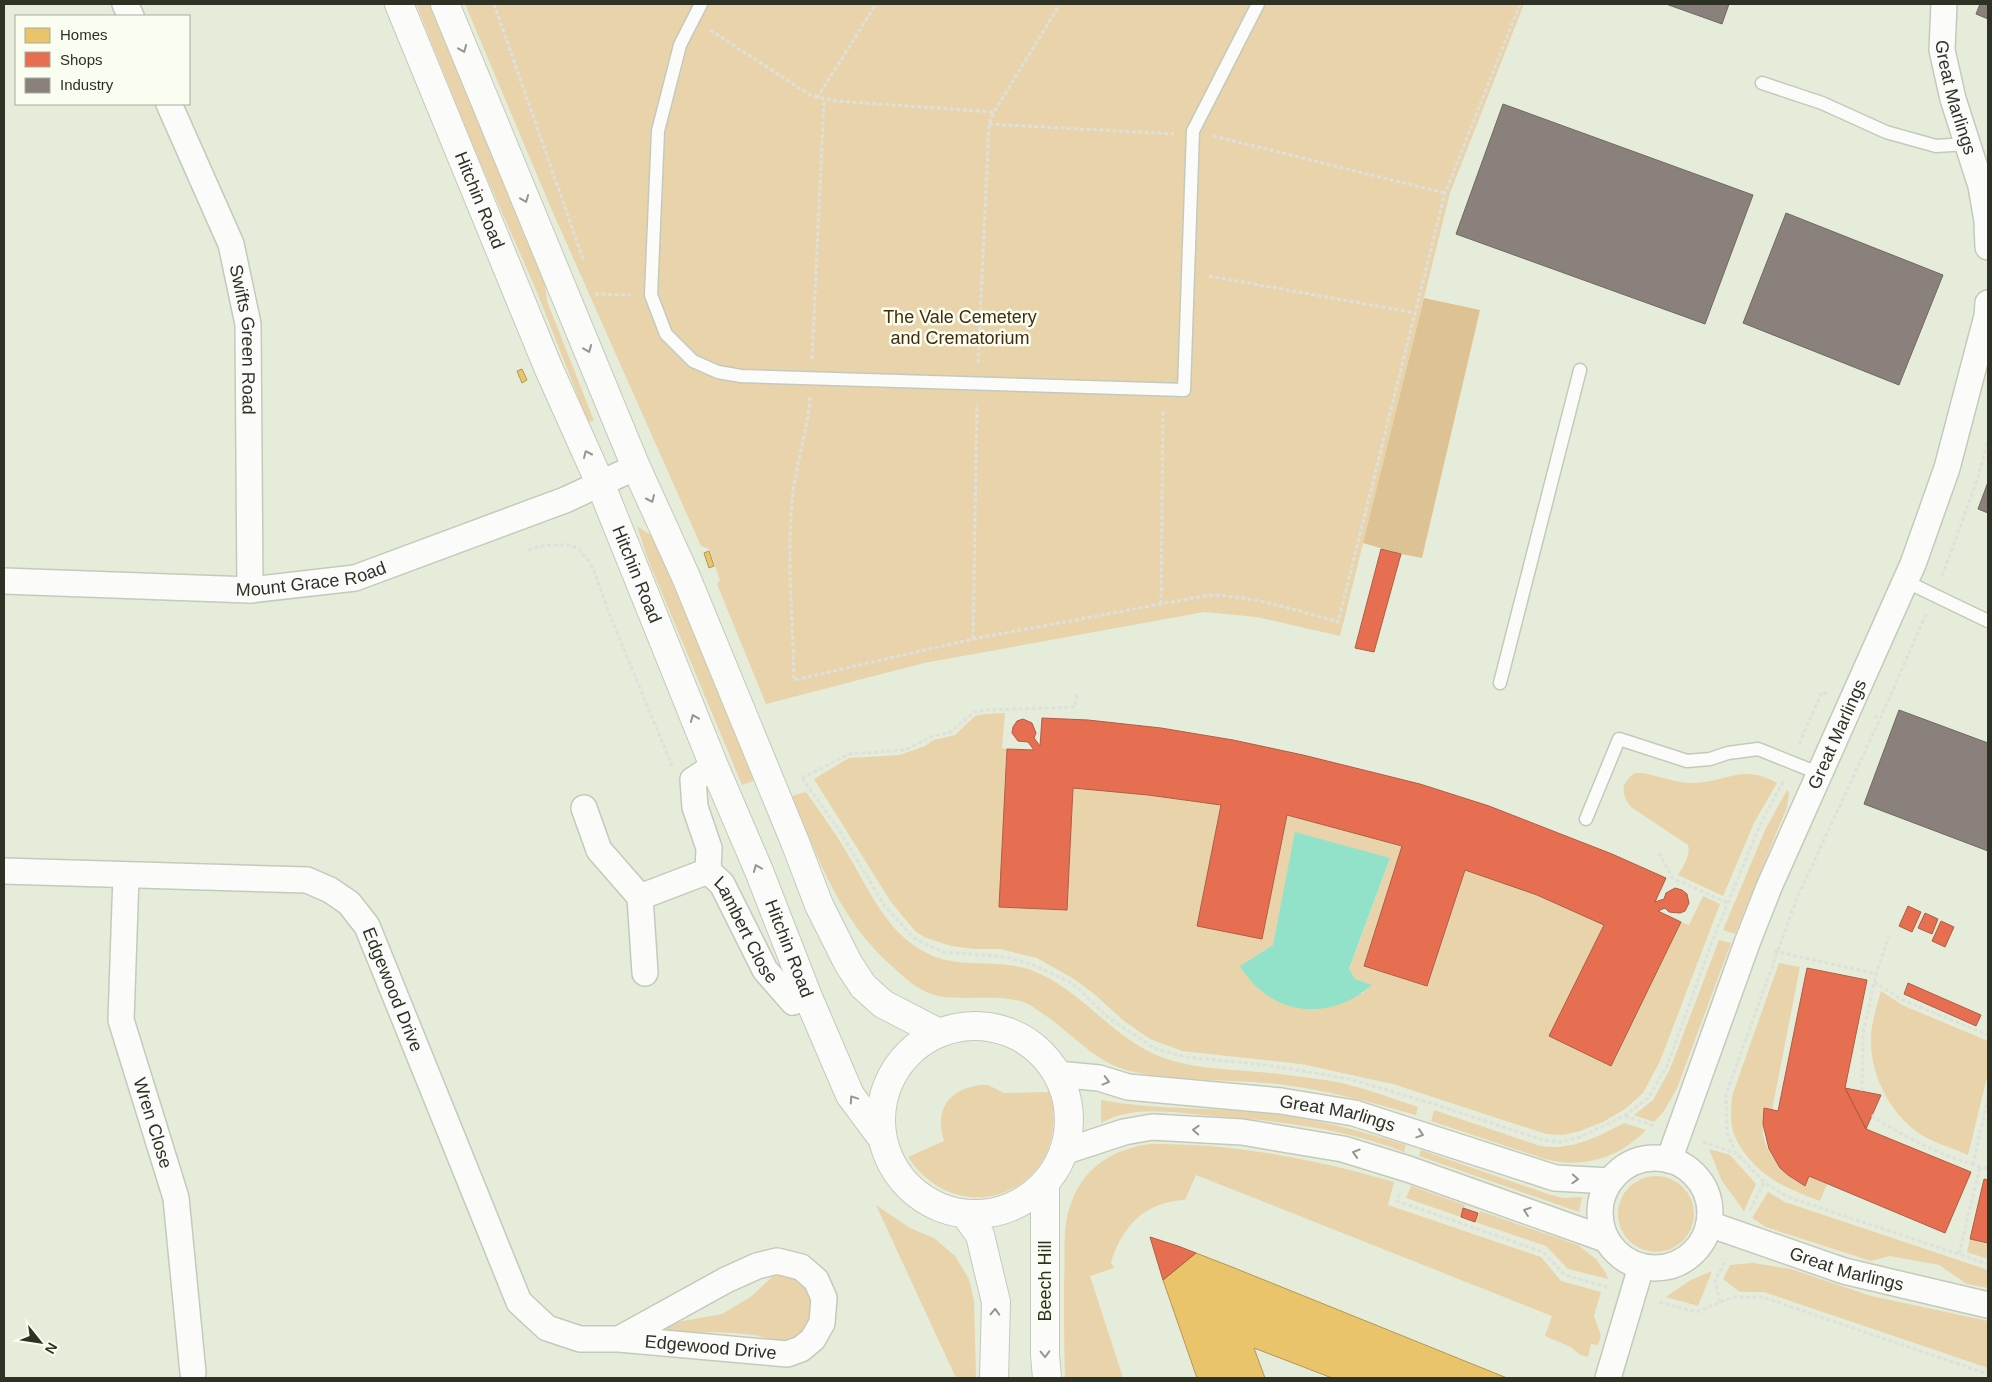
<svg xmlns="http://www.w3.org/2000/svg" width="1992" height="1382" font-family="Arial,sans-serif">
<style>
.green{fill:#e8d3ab;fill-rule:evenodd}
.forest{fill:#ddc393}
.water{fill:#92e2c9}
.homes{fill:#e9c46a;stroke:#b19855}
.shops{fill:#e76f51;stroke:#af5d44}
.industry{fill:#8a817c;stroke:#6e6962}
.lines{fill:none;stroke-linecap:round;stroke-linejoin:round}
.service-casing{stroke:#c4cabb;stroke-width:15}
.minor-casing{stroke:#c4cabb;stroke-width:28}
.primary-casing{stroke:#c4cabb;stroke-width:30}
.path{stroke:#dee1db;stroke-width:3;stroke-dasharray:4 2.5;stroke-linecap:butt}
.service{stroke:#fbfcf9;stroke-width:12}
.minor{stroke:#fbfcf9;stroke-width:25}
.primary{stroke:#fbfcf9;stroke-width:28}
.oneway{stroke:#94978f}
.labels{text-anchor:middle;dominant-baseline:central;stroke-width:5;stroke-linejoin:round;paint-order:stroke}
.street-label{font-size:18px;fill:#2d3225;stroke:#f9fef0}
.park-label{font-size:18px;fill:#422c0c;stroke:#f9fef0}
</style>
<rect width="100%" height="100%" fill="#e5ecd9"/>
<path class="green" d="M416 4H437L544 272 547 301 594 421 588 422 537 292 476 153Z
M465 4H1524L1450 193 1340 636 1257 617 1204 612 924 663 766 704 717 584 720 580 709 549 701 546 551 208Z
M637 526 652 536 660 548 756 780 742 785 647 557Z
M1005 713 1002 748 1007 749 1000 907 1067 910 1073 788 1148 795 1221 805 1197 926 1262 939 1287 815 1402 846 1364 966 1427 986 1465 870 1537 895 1604 925 1611 1065 1681 922 1689 925 1703 896 1720 904 1660 1061 1643 1093 1625 1109 1603 1122 1580 1131 1564 1135 1546 1134 1393 1084 1301 1064 1182 1051 1150 1039 1124 1021 1093 993 1074 979 1037 958 1000 949H975L951 946 924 937 915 931 891 902 814 779 849 758 900 755 925 746 934 740 955 735 975 716 985 714ZM1390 858 1349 970 1355 979 1371 985 1362 994 1241 966 1273 945Z
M1635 773H1643C1657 776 1681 784 1695 783 1730 781 1742 764 1777 783L1754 823 1723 896 1678 875C1683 867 1691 855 1688 845L1631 807C1620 794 1621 782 1635 773Z
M1787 790 1789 793 1787 807 1735 934 1723 930 1766 828Z
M806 792C819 811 833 829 844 848 864 880 879 917 908 941 951 976 987 955 1031 970 1080 988 1111 1037 1159 1056 1196 1071 1239 1069 1279 1074 1301 1077 1324 1079 1346 1084 1370 1090 1394 1099 1418 1107L1416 1115C1370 1102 1326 1090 1278 1084 1230 1079 1178 1082 1130 1071 1095 1063 1071 1032 1042 1013 1037 1010 1031 1005 1026 1003 998 992 958 1003 931 994 917 989 905 978 894 968 840 921 819 861 792 796Z
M1719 940 1731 943 1677 1088 1664 1111 1654 1122 1634 1115 1653 1100 1670 1069Z
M1779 963 1800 967 1772 1110C1770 1114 1765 1119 1764 1124 1757 1146 1786 1177 1805 1186L1809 1176 1827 1184 1820 1201C1791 1190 1765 1180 1746 1155 1741 1148 1735 1139 1733 1131 1730 1119 1731 1108 1732 1096Z
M1881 991 1902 1005 1988 1041V1073L1968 1155C1955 1149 1941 1145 1929 1139 1893 1121 1869 1076 1871 1036 1872 1021 1877 1006 1881 991Z
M980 1085H988L1004 1093 1050 1092C1075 1187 962 1238 908 1157L944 1141C934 1110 949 1089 980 1085Z
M1101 1100C1154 1110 1210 1107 1264 1113 1313 1118 1359 1130 1406 1145L1404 1152C1343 1128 1279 1121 1213 1116 1176 1113 1135 1104 1101 1123Z
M1434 1110 1540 1146C1571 1151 1597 1137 1624 1123L1646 1130C1619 1158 1583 1169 1545 1159L1431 1121Z
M1150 1144C1233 1143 1314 1159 1394 1182L1388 1205 1541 1257 1561 1281 1601 1292 1594 1316 1601 1336 1598 1345 1591 1344 1588 1357 1580 1355 1571 1347 1545 1336 1552 1316 1196 1175 1185 1200C1145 1202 1123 1225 1111 1262L1114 1268 1090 1276 1123 1378H1065C1064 1346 1064 1314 1064 1282 1065 1266 1064 1249 1065 1232 1070 1181 1099 1151 1150 1144Z
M1709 1149 1730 1155 1756 1184 1744 1211 1722 1181Z
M1421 1150 1548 1194 1563 1198 1582 1197 1579 1212 1419 1156Z
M1618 1214a38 38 0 1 1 76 0a38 38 0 1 1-76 0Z
M1411 1186 1465 1205 1461 1217 1406 1198Z
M1768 1192 1785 1202 1988 1270V1288L1967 1284 1939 1265 1890 1256 1871 1261 1766 1227 1752 1218Z
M876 1205 910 1228 934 1238 955 1256 969 1279 974 1301 976 1378H956Z
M1480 1211 1578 1245 1596 1259 1606 1273 1608 1279 1568 1269 1546 1246 1475 1222Z
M1970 1239 1988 1243V1259L1967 1252Z
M1753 1263 1791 1269 1871 1296 1988 1321V1368L1764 1292H1740L1723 1279 1730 1265Z
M1712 1271 1698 1306 1666 1297 1689 1281Z
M774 1275C782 1276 789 1276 797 1280 800 1282 802 1285 804 1288 820 1309 811 1336 785 1341 775 1343 768 1338 759 1336 751 1334 741 1334 732 1333 710 1331 686 1333 663 1334L658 1331 661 1325 722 1314 752 1296Z"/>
<path class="forest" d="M1424 298 1480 310 1422 558 1401 554 1363 543Z"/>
<path class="water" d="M1295 832 1390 858 1349 969 1355 979 1372 985C1329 1023 1270 1016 1240 966L1273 945Z"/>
<path class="homes" d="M522 369 527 380 522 383 517 371Z
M709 551 714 566 709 568 704 553Z
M1196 1253 1232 1267 1507 1378H1332L1254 1348 1265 1378H1197L1163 1280Z"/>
<path class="shops" d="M1381 549 1401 554 1374 652 1355 648Z
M1042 718 1088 720 1161 728 1233 740 1303 755 1420 784 1489 806 1612 854 1666 878 1655 902 1664 899 1666 893 1675 888 1682 890 1687 894 1689 903 1685 911 1680 913 1669 912 1665 908 1658 911 1681 922 1611 1066 1549 1036 1604 925 1537 895 1465 870 1427 986 1364 966 1402 846 1287 815 1262 939 1197 926 1221 805 1148 795 1073 788 1067 910 999 907 1007 749 1034 750 1028 742 1018 741 1012 733 1013 727 1017 721 1023 719 1032 723 1036 733 1034 738 1040 746Z
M1908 906 1921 912 1912 932 1899 926Z
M1925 913 1938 919 1932 934 1918 928Z
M1941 921 1954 927 1945 947 1932 941Z
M1807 968 1867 980 1845 1088 1866 1129 1971 1172 1945 1233 1809 1176 1805 1186 1788 1175 1780 1168 1769 1149 1763 1124 1764 1108 1778 1111Z
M1908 983 1981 1015 1976 1026 1904 994Z
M1845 1088 1881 1095 1866 1129Z
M1984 1179 1988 1180V1243L1970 1239Z
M1463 1208 1478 1213 1475 1222 1461 1217Z
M1150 1237 1178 1246 1196 1253 1163 1280Z"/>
<path class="industry" d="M1666 4H1729L1722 24Z
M1980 4H1988V19L1976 14Z
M1503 104 1753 195 1705 324 1456 234Z
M1786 213 1943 275 1899 385 1743 323Z
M1988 482V513L1978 509Z
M1899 710 1988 743V851L1864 804Z"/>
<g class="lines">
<defs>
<path id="service" d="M701 4 680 45 658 131 651 295 666 334 693 361 718 372 741 376 1184 390 1193 131 1258 4
M1762 83 1822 103 1886 132 1936 146 1968 144
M1905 581 1988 621
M1500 683 1580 370
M1586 819 1619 739 1687 761 1710 759 1728 753 1758 749 1818 773"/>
<g id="minor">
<path d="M125 4 131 16"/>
<path id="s1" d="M1944 4 1942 50 1953 99 1981 186 1987 221 1988 247"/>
<path id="s2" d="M169 104 231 244 248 324 250 590"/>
<path id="s3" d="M4 581 250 590 355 578 565 500 636 467"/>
<path d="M584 808 599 850 640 897"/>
<path id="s4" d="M4 871 307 880 330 890 349 903 367 926 519 1302 547 1328 580 1339H619L787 1354 801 1349 813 1339 822 1323 824 1298 816 1280 801 1267 777 1261 757 1266 726 1280 619 1339"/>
<path d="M708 871 709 848 695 807 693 780 714 766"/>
<path id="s5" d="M126 876 121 1020 176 1198 193 1373"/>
<path id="s6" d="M645 973 640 897 708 871 722 884 765 970 793 1002 808 997"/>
<path id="s7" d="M1057 1074 1099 1078 1128 1087 1281 1101 1354 1113 1555 1178 1610 1181"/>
<path d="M1063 1152 1124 1132 1152 1127 1242 1132 1343 1149 1408 1169 1605 1239"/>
<circle cx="1655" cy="1213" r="55"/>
<path id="s8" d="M1669 1160 1747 943 1769 887 1913 564 1947 468 1987 316 1988 303"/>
<path id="s9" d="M1709 1224 1844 1271 1988 1305"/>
<path d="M1608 1378 1641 1267"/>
</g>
<g id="primary">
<path id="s10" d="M399 4 548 367 600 483 714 766 759 871 808 997 850 1095 882 1138"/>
<path d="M445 4 636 467 686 577 795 842 819 905 848 963 863 986 883 1004 939 1033"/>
<circle cx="975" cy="1120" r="94"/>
<path d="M1045 1183V1355L1047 1378"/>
<path d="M965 1214 980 1235 996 1302 994 1378"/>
</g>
</defs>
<use href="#service" class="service-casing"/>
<use href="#minor" class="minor-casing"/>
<use href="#primary" class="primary-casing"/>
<path class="path" d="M494 4 584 262
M710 30 810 95 835 101 994 112 1060 4
M817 98 876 4
M989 124 1174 134
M1213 136 1445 193
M1209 276 1416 313
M595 294 631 295
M812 359 824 100
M978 363 989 124 994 112
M810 397C808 429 797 460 793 492 786 554 793 618 794 680L973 639 1209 595C1254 596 1295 610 1338 622L1445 193 1520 4
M528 550 545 545H570L580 550 593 568 611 618 672 766
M1942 576 1978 478 1988 439
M1161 604 1163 410
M1926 614 1880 719 1797 898 1726 1094 1727 1133 1736 1153 1764 1182 1788 1197 1988 1264
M973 639 977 404
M1874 716 1880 719
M1799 744 1822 692 1827 694
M802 778 841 833 884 905 915 939 943 952 1006 957 1036 966 1072 983 1109 1018 1156 1049 1186 1057 1265 1065 1350 1079 1430 1103 1543 1140 1560 1142 1580 1137 1624 1116 1649 1097 1667 1066 1715 934 1760 825 1784 780
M802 778 849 754 905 750 933 736 951 732 974 712 986 710 1075 707 1077 693
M1659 853 1672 878 1728 903
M1774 951 1876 974
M1874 982 1903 1000 1988 1035
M1862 1091 1863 1034 1876 974 1889 936
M1872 1115C1899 1136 1955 1161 1988 1169
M1625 1116 1655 1126
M1703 1142 1735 1153
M1973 1165 1988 1098
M1399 1194 1397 1201 1543 1252 1565 1275 1607 1287
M1750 1210 1764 1182
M1959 1254 1980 1167
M1659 1302 1696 1312 1733 1297H1762L1988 1374
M1720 1302 1715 1281 1726 1259"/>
<use href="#service" class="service"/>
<use href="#minor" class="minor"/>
<use href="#primary" class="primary"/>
</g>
<defs><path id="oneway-chevron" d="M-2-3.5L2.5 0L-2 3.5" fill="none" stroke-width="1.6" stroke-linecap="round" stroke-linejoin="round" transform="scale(1.25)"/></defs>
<g class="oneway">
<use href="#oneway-chevron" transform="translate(463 49) rotate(68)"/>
<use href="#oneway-chevron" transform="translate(525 199) rotate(68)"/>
<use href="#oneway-chevron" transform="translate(588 349) rotate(68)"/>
<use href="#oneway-chevron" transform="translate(587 454) rotate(-114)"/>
<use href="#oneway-chevron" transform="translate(651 499) rotate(66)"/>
<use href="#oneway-chevron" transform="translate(694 718) rotate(-112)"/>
<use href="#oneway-chevron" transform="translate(757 868) rotate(-112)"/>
<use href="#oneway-chevron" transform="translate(1106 1081) rotate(15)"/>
<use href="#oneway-chevron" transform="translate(853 1099) rotate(-124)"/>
<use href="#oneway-chevron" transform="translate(1196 1130) rotate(-177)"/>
<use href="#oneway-chevron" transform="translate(1420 1134) rotate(18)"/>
<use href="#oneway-chevron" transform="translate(1356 1153) rotate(-163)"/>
<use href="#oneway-chevron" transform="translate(1575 1179) rotate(3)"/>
<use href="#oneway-chevron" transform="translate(1527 1211) rotate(-161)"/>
<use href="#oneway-chevron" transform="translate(995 1312) rotate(-88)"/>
<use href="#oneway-chevron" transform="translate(1045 1354) rotate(88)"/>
</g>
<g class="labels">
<g class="street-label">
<text stroke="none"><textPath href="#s1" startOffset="95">Great Marlings</textPath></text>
<text stroke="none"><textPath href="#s10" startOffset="212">Hitchin Road</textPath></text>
<text stroke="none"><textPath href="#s2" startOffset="250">Swifts Green Road</textPath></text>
<text stroke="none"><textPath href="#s10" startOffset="618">Hitchin Road</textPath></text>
<text stroke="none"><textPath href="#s3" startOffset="308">Mount Grace Road</textPath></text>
<text stroke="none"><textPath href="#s8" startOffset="458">Great Marlings</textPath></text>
<text stroke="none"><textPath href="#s6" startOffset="220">Lambert Close</textPath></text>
<text stroke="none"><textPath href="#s10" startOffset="1022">Hitchin Road</textPath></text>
<text stroke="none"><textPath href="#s4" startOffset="449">Edgewood Drive</textPath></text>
<text stroke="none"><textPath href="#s7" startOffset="284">Great Marlings</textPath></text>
<text stroke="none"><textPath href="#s5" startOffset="252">Wren Close</textPath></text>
<text stroke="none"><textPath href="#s9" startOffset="145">Great Marlings</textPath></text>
<text transform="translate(1045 1281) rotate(-90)">Beech Hill</text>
<text stroke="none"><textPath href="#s4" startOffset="990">Edgewood Drive</textPath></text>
</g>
<g class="park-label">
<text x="960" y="317">The Vale Cemetery<tspan x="960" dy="21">and Crematorium</tspan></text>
</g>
</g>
<rect width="1992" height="1382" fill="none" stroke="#2d3225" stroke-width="10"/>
<rect x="15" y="15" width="175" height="90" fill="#f9fef0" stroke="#a7ac9f"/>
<rect x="25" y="28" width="25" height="15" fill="#e9c46a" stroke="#a7ac9f"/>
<text x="60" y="40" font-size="15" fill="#2d3225">Homes</text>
<rect x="25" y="52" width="25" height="15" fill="#e76f51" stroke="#a7ac9f"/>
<text x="60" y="65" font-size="15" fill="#2d3225">Shops</text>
<rect x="25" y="78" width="25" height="15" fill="#8a817c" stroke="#a7ac9f"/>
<text x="60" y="90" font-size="15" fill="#2d3225">Industry</text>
<g transform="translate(40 1342) rotate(120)" stroke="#f9fef0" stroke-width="4" paint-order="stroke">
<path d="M0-4L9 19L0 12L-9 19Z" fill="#2d3225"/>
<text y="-8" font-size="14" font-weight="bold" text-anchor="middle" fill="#2d3225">N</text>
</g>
</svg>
